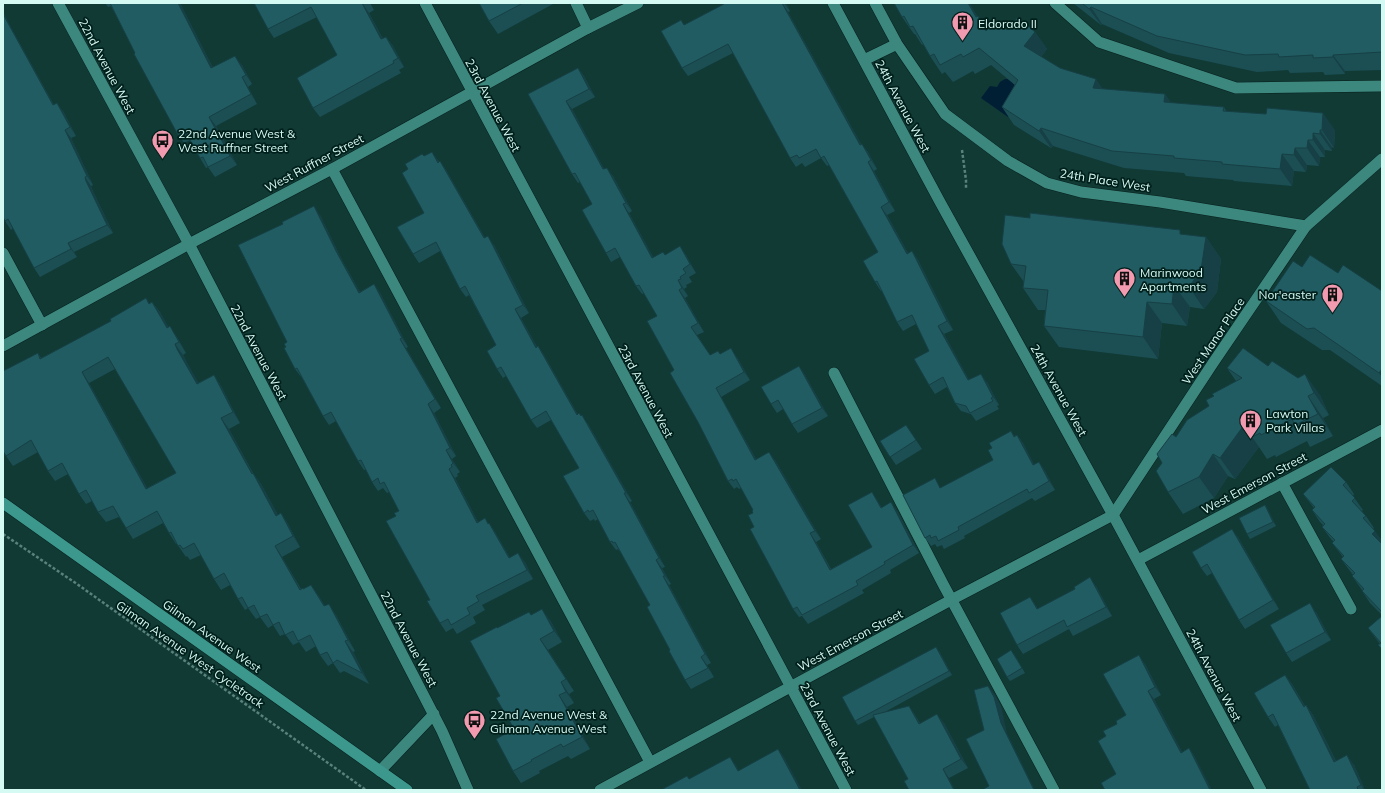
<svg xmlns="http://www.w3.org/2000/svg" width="1385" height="793" font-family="Mulish,sans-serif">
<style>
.water{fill:#001f35}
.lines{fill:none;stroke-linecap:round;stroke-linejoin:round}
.service-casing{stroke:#071f1b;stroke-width:12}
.minor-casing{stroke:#071f1b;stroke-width:12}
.tertiary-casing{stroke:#071f1b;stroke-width:12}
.secondary-casing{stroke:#071f1b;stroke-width:12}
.path{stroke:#5a817c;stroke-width:2.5;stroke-dasharray:3 2;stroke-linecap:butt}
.service{stroke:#3c877e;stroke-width:11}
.minor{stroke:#3c877e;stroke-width:11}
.tertiary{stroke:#3c877e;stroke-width:11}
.secondary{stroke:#3c978c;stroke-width:11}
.wall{fill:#1c4f54;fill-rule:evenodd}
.shaded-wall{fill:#164045}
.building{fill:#205c62;stroke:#164045;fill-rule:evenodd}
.labels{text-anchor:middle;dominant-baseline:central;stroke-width:3.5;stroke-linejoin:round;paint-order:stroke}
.poi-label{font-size:12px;fill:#d5f9f3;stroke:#00201c;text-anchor:start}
.street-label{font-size:12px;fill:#d5f9f3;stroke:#00201c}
</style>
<rect width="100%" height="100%" fill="#113a35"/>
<path class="water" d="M1005 79H1008L1024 92 1008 117 981 98 990 86 997 87 1000 82Z"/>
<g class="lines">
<defs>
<path id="service" d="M576 3 588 28
M1055 3 1099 42 1236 88 1382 86
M332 169 650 762
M3 253 42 325
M834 373 943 584 1054 790
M1282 483 1351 609"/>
<path id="minor" d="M425 3 846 790
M833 3 940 202 1113 515 1261 790
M875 3 897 44
M864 60 897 44 945 114 1008 161 1047 183 1081 192 1160 202 1306 226
M3 346 189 244 332 169 588 28 638 3
M1138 560 1382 430"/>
<path id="tertiary" d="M58 3 189 244 425 698 442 731 468 790
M380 771 434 714
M600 790 951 600 1113 515 1213 363 1306 226 1382 159"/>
<path id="secondary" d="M3 503 407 790"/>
</defs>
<use href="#service" class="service-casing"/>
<use href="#minor" class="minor-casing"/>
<use href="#tertiary" class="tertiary-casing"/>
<use href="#secondary" class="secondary-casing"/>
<path class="path" d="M962 150 966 180V188
M3 534 77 584 366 790"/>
<use href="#service" class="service"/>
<use href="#minor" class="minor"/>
<use href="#tertiary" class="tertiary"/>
<use href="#secondary" class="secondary"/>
</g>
<path class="wall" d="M105 3H180L213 68 242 65 252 84 248 87 257 104 216 126 237 165 215 177 208 167 206 168 200 158 190 140 184 143 177 133 111 6 108 7Z
M254 3H370L374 10 369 13 383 39 386 37 393 46 404 67 399 70 401 73 320 117 313 108 337 55 317 17 274 38 268 29Z
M479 3H553V4L498 34 489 21Z
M723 3H786L790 11 788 12 861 144 868 152 877 169 874 171 895 211 887 215 908 253 912 251 918 260 953 330 944 334 969 380 987 382 999 405 997 406 999 409 976 421 971 414 961 411 955 403 947 387 935 394 929 385V351L916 324 903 331 897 322 882 291H881L875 282 878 252 829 165 827 166 821 158 805 167 802 163 796 167 790 158 733 53 688 76 682 68 681 20 684 25 724 4Z
M894 3H969L977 16 987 29 1007 30 1035 32 1047 49 1041 57 1060 68 1103 89 1165 94 1171 103 1224 107 1226 111 1335 130 1334 148 1332 147V151L1325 150V157H1320L1319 166 1307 165 1306 172 1294 171 1292 186 1234 181 1233 180 1186 176 1184 173 1124 168 1053 146 1051 148 1014 125 1002 107 1015 85 991 65 975 74 973 71 953 82 945 72 942 74 930 56 923 44 922 45 915 34H914L902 17Z
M1073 3H1382V70L1345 71V74L1325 75 1323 72 1290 73 1288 70 1257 72 1169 53 1102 24 1101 25Z
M14 33 54 105 63 111 76 136 71 138 93 185 91 186 92 189 113 233 74 252 77 257 40 277 34 268 13 228 11 230 5 221Z
M578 68 584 76 595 97 572 109 604 169 613 176 632 211 629 213 653 257 665 255 680 246 686 255 696 273 689 277 692 282 686 285 687 287 684 289 688 296 685 298 704 332 697 335 710 355 720 354 737 357 750 380 721 397 756 459 775 460 821 539 816 542 831 569 872 547 877 500 882 508 897 511 919 553 890 570 891 573 862 590 864 593 808 624 802 616 799 617 793 609 754 527 753 513V510L741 488 739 489 737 487 734 489 728 481 674 370 657 316 644 293 642 294 636 286 620 257 611 262 606 253 592 204 580 182 578 183 572 174 528 94Z
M424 156 438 160 439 162 440 161 446 170 485 238 494 245 529 313 521 318 537 347 538 346 544 355 578 415 581 416 588 424 632 501 630 502 665 567 662 568 671 584 669 585 711 663 707 665 714 677 691 689 685 680 650 605 620 551H619L618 549 616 550 610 542 598 519 595 521 594 519 590 521 584 513 579 468 551 420 537 428 531 420 506 376 503 378 497 369 496 345 469 295 466 297 460 289 440 251 419 263 413 254 424 213 408 169Z
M320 215 342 260 360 292 374 284 380 293 408 347 406 348 441 408 434 413 456 456 452 459 460 472 457 474 458 476 455 478 478 522 485 518 488 523H489L495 532 510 558 525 562 533 579 482 605 485 610 473 617 476 623 457 634 453 628 446 632 440 623 430 600 396 516 399 511 389 492 387 493 383 488 378 491 372 482 366 469 364 470 358 461 336 421 329 425 323 416 302 378 295 369 286 347 287 342 283 224Z
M1183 235 1206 237 1221 259 1217 292 1204 309 1190 307 1187 326 1162 323 1158 359 1059 347 1044 326 1045 310H1038L1023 288 1024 282 1011 264Z
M1302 267 1338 273 1382 291V386L1330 350H1322L1281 323 1266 301Z
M152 302 160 312 168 327 177 337 186 353 183 355 185 359 198 383 214 375 221 386 240 423 229 429 253 473 261 484 278 515 281 513 288 524 300 547 282 557 301 589H304L311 585 325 606 336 615 355 651 353 652 369 684 344 671 340 673 333 663 328 666 320 655 316 646 306 652 299 642 293 645 285 634 280 636 273 625 268 628 260 617 256 619 248 608 245 610 238 599 230 585 221 590 214 579 201 555 190 560 187 556 186 557 177 544H176L169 533 163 523 133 539 119 517 106 522 98 512 92 501 86 504 79 494 68 474 55 481 48 471 38 452 13 466 6 456 38 353 41 358ZM115 369 176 473 147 488 89 383Z
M799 366 805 375 828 416 798 433 792 424 783 409 777 413 771 404Z
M1268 366 1320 395 1329 415 1323 418 1333 436 1310 447 1307 441 1276 457 1275 455 1267 459 1259 447 1235 479 1228 476 1214 498 1183 514 1168 492 1162 463 1176 437 1209 406 1214 396 1236 381 1227 368Z
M1011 431 1014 436 1017 435 1023 443 1034 465 1039 462 1045 471 1055 490 1035 501 1032 498 964 536 965 538 944 549 942 545 937 547 935 544 931 546 925 538 993 460 992 448Z
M912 434 922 449 896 465 880 441Z
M1346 482 1354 494 1353 496 1363 510 1362 511 1366 516 1374 528 1373 529 1382 541V615L1370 603 1362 591V590L1352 576 1353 575 1341 559 1343 557 1332 543 1334 542 1331 539 1322 527 1323 525 1320 522 1312 510 1314 508 1303 494Z
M1265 505 1268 510 1276 526 1250 539 1247 534Z
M1238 537 1279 609 1245 629 1239 620 1212 573 1207 576 1201 568Z
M1096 586 1112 616 1073 636 1069 629 1023 654 1017 645 1030 597 1038 609Z
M1316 612 1331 640 1292 662 1286 653Z
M531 615 550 620 562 642 548 650 574 691 569 694 574 703 567 707 590 749 571 759 568 756 539 771 540 773 521 783 513 771V727L500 696 498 628Z
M1382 616V650L1378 645 1380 644 1368 628Z
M939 651 952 675 883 713 909 706 915 715 920 723H944L968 768 949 778 874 717 858 725 855 721Z
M1014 654 1025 673 1010 681 1007 677Z
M1145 664 1161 695 1154 699 1182 752 1189 748 1195 757 1116 774 1106 736 1126 715Z
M1285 675 1292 684 1305 706 1306 705 1313 715 1336 761 1354 765 1365 790H1310L1278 725 1275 727 1268 717Z"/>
<path class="shaded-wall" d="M178 3H180L218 78 211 68Z
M362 3 369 13 388 49 381 39Z
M782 3 788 12 866 153 860 145Z
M784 3H786L790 11Z
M968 3H969L988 34 976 17Z
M1091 7 1102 24 1101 25 1089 9Z
M3 11 14 33 59 114 53 105 8 25 3 14Z
M978 16 990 33 986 31Z
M1035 32 1047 49 1036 63 1024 46Z
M386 37 393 46 404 67 398 58Z
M1333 55 1345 71V74L1333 57Z
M235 56 242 65 252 84 246 75Z
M578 68 584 76 595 97 589 89Z
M242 77 248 87 257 104 251 94Z
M1096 79 1108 96 1093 88Z
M1165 94 1177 111 1164 102Z
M566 101 572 109 609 178 603 169Z
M57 103 63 111 76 136 70 127Z
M1323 113 1335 130 1334 148 1322 130Z
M209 117 216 126 237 165 230 156Z
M1041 128 1053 146 1051 148 1039 131Z
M65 130 71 138 93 185 87 176Z
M1320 130 1332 147V151L1320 134Z
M1313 133 1325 150V157L1313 140Z
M1308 140 1320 157 1319 166 1307 148Z
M862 144 868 152 877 169 871 160Z
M1295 148 1307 165 1306 172 1294 155Z
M432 152 438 160 444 172 438 163Z
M1282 154 1294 171 1292 186 1280 169Z
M440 161 446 170 490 247 484 238Z
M868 162 874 171 895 211 889 202Z
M607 168 613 176 632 211 626 203Z
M85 177 91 186 92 189 113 233 107 225 86 181Z
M623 204 629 213 658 266 652 258Z
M314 206 320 215 342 260 365 301 359 293 336 251Z
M881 207 887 215 913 262 907 254Z
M488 236 494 245 529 313 523 305Z
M1206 237 1221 259 1217 292 1204 309 1189 287Z
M68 243 74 252 77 257 71 249Z
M680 246 686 255 696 273 690 264Z
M912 251 918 260 953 330 947 321Z
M678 280 684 289 688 296 682 288Z
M374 284 380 293 408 347 402 338Z
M1174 285 1190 307 1187 326 1172 304Z
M679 290 685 298 704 332 698 323Z
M152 302 160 312 175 338 167 328Z
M1147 302 1162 323 1158 359 1143 337Z
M515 309 521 318 542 356 536 348Z
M170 326 177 337 186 353 179 342Z
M938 326 944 334 974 389 968 380Z
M400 339 406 348 441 408 435 399Z
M175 344 183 355 185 359 205 394 197 384 177 349Z
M538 346 544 355 583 424 577 415Z
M731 348 737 357 750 380 744 372Z
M799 366 805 375 828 416 822 408Z
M1382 369V377L1379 373Z
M82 372 89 383 154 500 146 489Z
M981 374 987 382 999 405 993 397Z
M1305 374 1320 395 1329 415 1314 393Z
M214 375 221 386 240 423 233 412Z
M716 388 721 397 761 468 755 460Z
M1308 396 1323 418 1333 436 1318 414Z
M428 404 434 413 456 456 450 448Z
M582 415 588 424 632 501 626 493Z
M221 418 229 429 259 485 252 474Z
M1244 425 1259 447 1235 479 1220 458Z
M1017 435 1023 443 1039 474 1033 465Z
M446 450 452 459 460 472 453 463Z
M769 452 775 460 821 539 815 531Z
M1213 454 1228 476 1214 498 1199 477Z
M1039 462 1045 471 1055 490 1049 481Z
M449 469 455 478 483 532 477 523Z
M253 473 261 484 284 526 276 516Z
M872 492 877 500 887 517 881 508Z
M624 493 630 502 665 567 659 558Z
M891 502 897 511 919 553 913 545Z
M1265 505 1268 510 1276 526 1273 522Z
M281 513 288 524 300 547 293 536Z
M489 523 495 532 515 567 509 558Z
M1232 529 1238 537 1279 609 1273 600Z
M1375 531 1382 541V545L1372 534Z
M810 533 816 542 835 578 830 570Z
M275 546 282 557 307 601 300 590Z
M518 553 525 562 533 579 527 570Z
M656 560 662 568 671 584 665 576Z
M663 576 669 585 711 663 705 654Z
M1090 577 1096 586 1112 616 1106 607Z
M311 585 319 596 332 617 324 606Z
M1030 597 1036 606 1043 618 1037 609Z
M1310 603 1316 612 1331 640 1325 632Z
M329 604 336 615 355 651 348 640Z
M542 609 550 620 562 642 554 631Z
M540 639 548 650 574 691 566 679Z
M345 641 353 652 369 684 362 673Z
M936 647 939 651 952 675 949 671Z
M1139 655 1145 664 1161 695 1155 687Z
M701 657 707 665 714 677 708 668Z
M1285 675 1292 684 1311 717 1304 707Z
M561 682 569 694 574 703 566 692Z
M988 686 995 695 1001 706 1007 733 1035 790H1034L1001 723Z
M1148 691 1154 699 1187 761 1181 753Z
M559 695 567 707 590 749 582 737Z
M1306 705 1313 715 1341 772 1334 762Z
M909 706 915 715 925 733 919 724Z
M937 714 944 723 968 768 961 759Z
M1189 748 1195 757 1212 790H1210Z
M778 749 784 757 802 790H800Z
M1347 755 1354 765 1365 790H1364L1361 785Z
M730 757 736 765 743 779 738 771Z
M943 769 949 778 955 790H954Z"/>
<path class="building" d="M110 3H178L211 68 235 56 246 75 242 77 251 94 209 117 230 156 208 167 203 157 200 158 184 129 177 133 134 54 135 53Z
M254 3H363H362L381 39 386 37 398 58 393 61 394 63 313 108 297 78 337 55 311 7 268 29Z
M479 3H523L489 21Z
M723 3H783H782L860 145 862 144 871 160 868 162 889 202 881 207 907 254 912 251 947 321 938 326 968 380 981 374 993 397 991 398 993 401 970 413 966 406 955 403 943 377 929 385 914 359 929 351 912 315 897 322 877 281 875 282 863 261 878 252 824 156 821 158 816 149 799 158 797 155 790 158 728 44 682 68 661 31 681 20 684 25 724 4Z
M894 3H968L976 17 978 16 986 31 995 20 1007 30 1018 17 1035 32 1024 46 1060 68 1096 79 1093 88 1165 94 1164 102 1224 107 1223 111 1266 114 1267 108 1323 113 1322 130H1320V134L1313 133V140H1308L1307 148H1295L1294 155 1282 154 1280 169 1222 164V162L1174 158V156L1112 151 1041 128 1039 131 1002 107 1018 80 979 48 963 57 961 54 940 65 934 54 930 56 913 26 910 27 904 16 902 17Z
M1082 3H1382V52L1333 55V57L1313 58V55L1279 57 1278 54 1245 55 1157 36 1091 7 1089 9Z
M3 14 53 105 57 103 70 127 65 130 87 176 85 177 86 181 107 225 68 243 71 249 34 268 8 219 5 221 3 217Z
M578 68 589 89 566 101 603 169 607 168 626 203 623 204 652 258 663 252 665 255 680 246 690 264 683 269 686 273 680 277 681 279 678 280 682 288 679 290 698 323 691 327 710 355 718 351 720 354 731 348 744 372 716 388 755 460 769 452 815 531 810 533 830 570 872 547 848 505 872 492 881 508 891 502 913 545 884 562 885 564 856 581 858 585 802 615 797 607 793 609 750 529 754 527 748 515 753 513 752 511 753 510 736 479 733 481 732 479 728 481 698 422 670 373 674 370 647 321 657 316 639 285 636 286 615 248 606 253 582 210 592 204 575 173 572 174 528 94Z
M432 152 438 163 440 161 484 238 488 236 523 305 515 309 536 348 538 346 577 415 579 413 581 416 582 415 626 493H624L659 558 656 560 665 576H663L705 654 701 657 708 668 685 680 669 651 670 650 647 607 650 605 615 542 613 543 612 541 610 542 593 510 589 512 588 510 584 513 563 476 579 468 546 411 531 420 501 367 497 369 487 351 496 345 465 286 460 289 436 242 413 254 397 227 424 213 402 173 408 169 405 164 422 154 424 156Z
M314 206 336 251 359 293 374 284 402 338 400 339 435 399 428 404 450 448 446 450 453 463 451 465 452 467 449 469 477 523 485 518 488 524 489 523 509 558 518 553 527 570 476 596 479 601 467 608 470 614 451 625 448 619 440 623 427 601 430 600 386 521 396 516 394 513 399 511 384 482 380 484 378 478 372 482 361 460 358 461 331 412 323 416 297 368 295 369 284 348 286 347 284 344 287 342 238 245 283 224 282 222Z
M1030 213 1180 230V234L1206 237 1201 270 1189 287 1174 285 1172 304 1147 302 1143 337 1044 326 1048 290 1023 288 1026 266 1011 264 1002 244 1005 215 1030 218Z
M1310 255 1338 273 1343 265 1382 291V369L1379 373 1314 328 1307 329 1266 301 1293 261 1302 267Z
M146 298 149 304 152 302 167 328 170 326 179 342 175 344 177 349 197 384 214 375 233 412 221 418 252 474 253 473 276 516 281 513 293 536 275 546 300 590 303 588V589L311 585 324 606 329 604 348 640 345 641 362 673 337 660 333 663 327 652 320 655 310 635 298 641 293 631 285 635 279 622 273 625 267 614 260 617 254 605 248 608 242 597 238 599 224 573 214 579 194 543 183 549 180 545 178 546 171 532 169 533 157 511 126 528 113 506 98 512 86 490 79 494 62 463 48 471 31 440 6 456 3 451V371L38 353 40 359 111 321 110 319ZM108 357 176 473 146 489 82 372Z
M1243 348 1268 366 1272 361 1298 378 1305 374 1314 393 1308 396 1318 414 1295 425 1292 419 1261 435 1260 433 1252 437 1244 425 1220 458 1213 454 1199 477 1168 492 1156 471 1162 463 1157 454 1172 434 1176 437 1187 420 1209 406 1206 400 1214 396 1212 394 1242 378 1227 368Z
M799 366 822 408 792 424 778 400 771 404 761 387Z
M906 425 916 440 890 457 880 441Z
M1011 431 1014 437 1017 435 1033 465 1039 462 1049 481 1029 493 1027 489 958 527 959 530 938 541 936 536 931 538 930 535 925 538 903 495 935 478 940 488 993 460 988 450 992 448 989 443Z
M1331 467 1346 482 1343 485 1355 498 1352 501 1366 516 1363 518 1375 531 1372 534 1382 544V612L1362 591 1364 589 1352 576 1355 573 1341 559 1344 556 1332 543 1335 540 1322 527 1325 524 1312 510 1315 507 1303 494Z
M1265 505 1273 522 1247 534 1239 518Z
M1232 529 1273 600 1239 620 1207 564 1201 568 1192 552Z
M1090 577 1106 607 1067 627 1064 620 1017 645 1000 613 1030 597 1037 609 1075 589 1074 587Z
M1310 603 1325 632 1286 653 1270 625Z
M542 609 554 631 540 639 566 679 561 682 566 692 559 695 582 737 563 747 561 744 531 760 532 761 513 771 496 739 512 730 511 728 513 727 496 698 500 696 470 641 497 627V628L529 612 531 615Z
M1382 616V649L1378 645 1381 643 1368 628Z
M936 647 949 671 855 721 842 697Z
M1011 650 1022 668 1007 677 997 659Z
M1139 655 1155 687 1148 691 1181 753 1189 748 1210 790H1105L1101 783 1116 774 1098 741 1106 736 1103 731 1117 724 1116 721 1126 715 1103 674Z
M1285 675 1304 707 1306 705 1334 762 1347 755 1361 785 1357 787 1358 790H1310L1273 714 1268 717 1254 693Z
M988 686 994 697 1001 723 1034 790H982L989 786 966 739 984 730 974 690Z
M909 706 919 724 937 714 961 759 943 769 954 790H909L904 781 908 779 873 715Z
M778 749 800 790H661L687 776 689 779 730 757 738 771Z"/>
<defs>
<symbol id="building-pin" viewBox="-11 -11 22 30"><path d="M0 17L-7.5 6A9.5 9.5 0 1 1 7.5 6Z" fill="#f29aaf" stroke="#00201c"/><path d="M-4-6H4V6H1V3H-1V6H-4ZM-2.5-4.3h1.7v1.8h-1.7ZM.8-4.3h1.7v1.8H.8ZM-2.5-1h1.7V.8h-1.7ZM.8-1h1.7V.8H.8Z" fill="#111"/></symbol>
<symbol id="bus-pin" viewBox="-11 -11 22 30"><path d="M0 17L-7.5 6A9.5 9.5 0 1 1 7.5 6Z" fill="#f29aaf" stroke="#00201c"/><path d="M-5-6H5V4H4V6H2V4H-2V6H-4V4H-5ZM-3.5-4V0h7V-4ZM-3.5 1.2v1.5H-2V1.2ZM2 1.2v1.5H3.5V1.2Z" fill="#111"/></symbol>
</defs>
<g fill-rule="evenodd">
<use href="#building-pin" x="950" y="10" width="25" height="34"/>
<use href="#bus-pin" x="150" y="128" width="25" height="34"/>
<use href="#building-pin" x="1112" y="266" width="25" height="34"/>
<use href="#building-pin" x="1320" y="282" width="25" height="34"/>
<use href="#building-pin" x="1238" y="408" width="25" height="34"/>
<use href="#bus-pin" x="462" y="708" width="25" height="34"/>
</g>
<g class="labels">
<g class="poi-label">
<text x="978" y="23">Eldorado II</text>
<text x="178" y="133">22nd Avenue West &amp;<tspan x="178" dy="14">West Ruffner Street</tspan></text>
<text x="1140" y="272">Marinwood<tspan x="1140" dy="14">Apartments</tspan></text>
<text x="1316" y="294" text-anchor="end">Nor'easter</text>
<text x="1266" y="413">Lawton<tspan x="1266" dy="14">Park Villas</tspan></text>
<text x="490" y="714">22nd Avenue West &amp;<tspan x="490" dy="14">Gilman Avenue West</tspan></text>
</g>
<g class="street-label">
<text transform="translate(107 66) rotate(62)">22nd Avenue West</text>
<text transform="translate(493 105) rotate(62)">23rd Avenue West</text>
<text transform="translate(903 106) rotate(62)">24th Avenue West</text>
<text transform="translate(314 163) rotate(-28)">West Ruffner Street</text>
<text transform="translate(1105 180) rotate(9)">24th Place West</text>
<text transform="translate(1213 341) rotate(-56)">West Manor Place</text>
<text transform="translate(259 352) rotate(62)">22nd Avenue West</text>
<text transform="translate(1059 390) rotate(61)">24th Avenue West</text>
<text transform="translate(646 391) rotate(62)">23rd Avenue West</text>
<text transform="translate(1254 483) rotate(-28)">West Emerson Street</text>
<text transform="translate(212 636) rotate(35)">Gilman Avenue West</text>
<text transform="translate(409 639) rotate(62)">22nd Avenue West</text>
<text transform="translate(850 640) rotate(-28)">West Emerson Street</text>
<text transform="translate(190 654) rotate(35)">Gilman Avenue West Cycletrack</text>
<text transform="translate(1214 675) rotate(62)">24th Avenue West</text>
<text transform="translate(828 729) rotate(62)">23rd Avenue West</text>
</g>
</g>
<rect width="1385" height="793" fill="none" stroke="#d5f9f3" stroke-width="8"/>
</svg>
